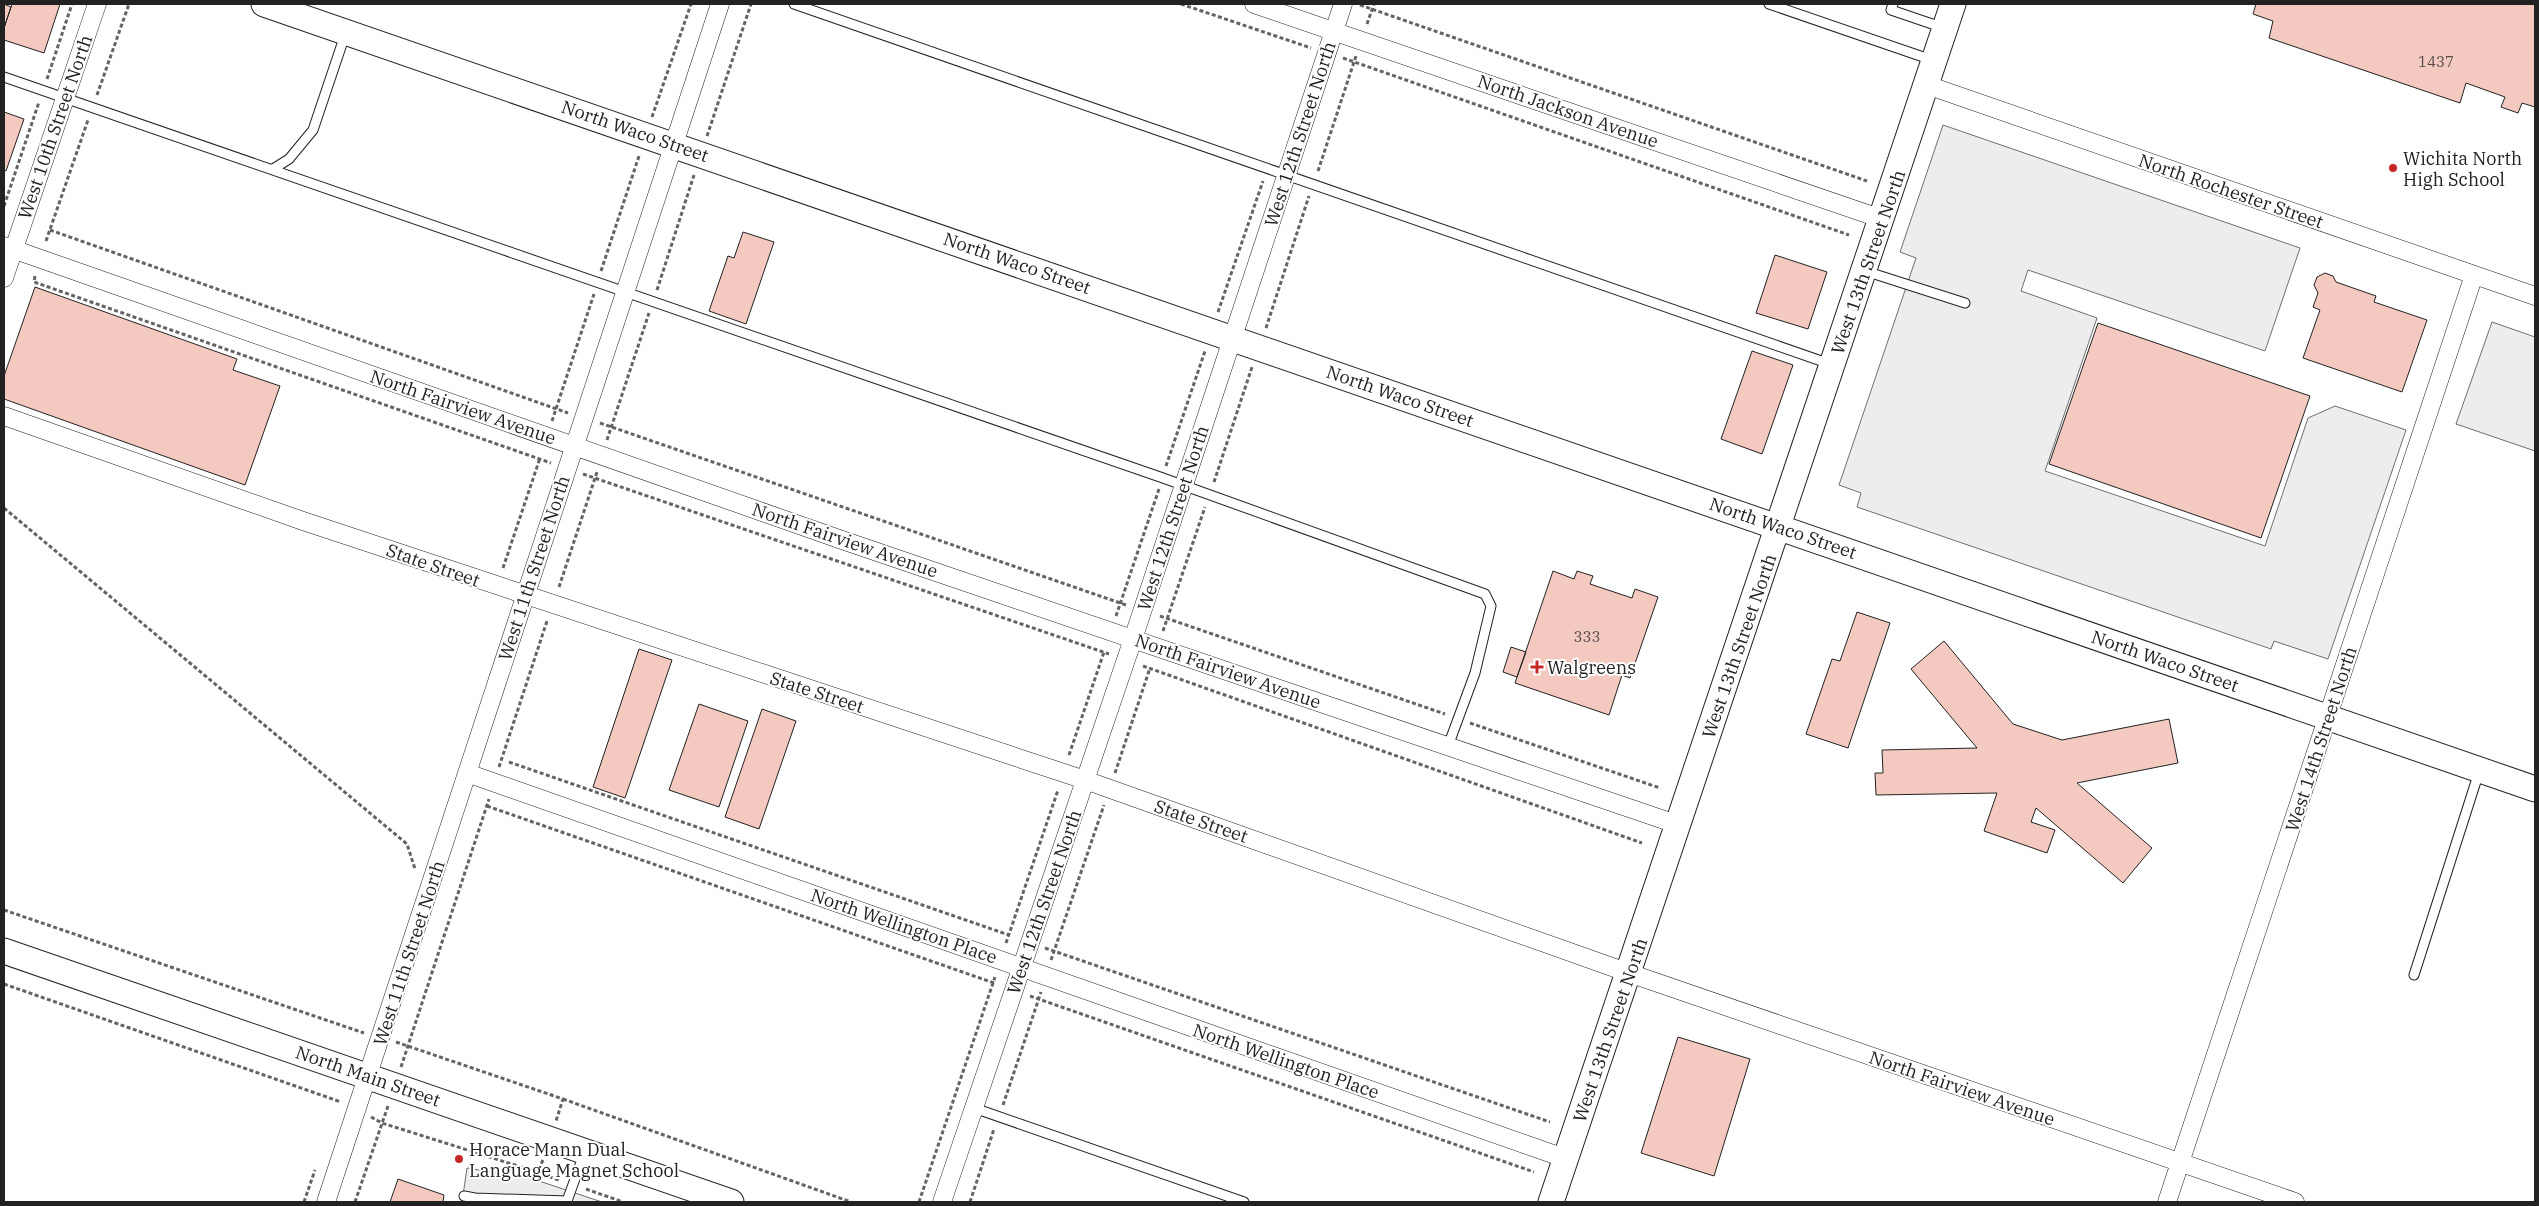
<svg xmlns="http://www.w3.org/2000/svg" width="2539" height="1206" font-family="'IBM Plex Serif',serif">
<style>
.parking{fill:#ededed;stroke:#6f6f6f}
.building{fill:#f3c9c0;stroke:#222}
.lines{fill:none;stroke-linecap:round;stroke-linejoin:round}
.lane-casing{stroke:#222;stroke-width:11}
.street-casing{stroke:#222;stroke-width:19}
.secondary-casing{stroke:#222;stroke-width:27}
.path{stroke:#646464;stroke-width:3;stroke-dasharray:4 2.5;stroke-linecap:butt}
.lane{stroke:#fff;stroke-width:9}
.street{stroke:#fff;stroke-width:18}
.secondary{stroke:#fff;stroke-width:25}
.poi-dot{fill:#c62828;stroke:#fff;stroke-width:2}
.labels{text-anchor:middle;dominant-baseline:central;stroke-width:4;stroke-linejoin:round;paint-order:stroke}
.number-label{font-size:15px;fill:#564c4a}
.street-label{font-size:18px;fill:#222;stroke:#fff}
.poi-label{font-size:18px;fill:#222;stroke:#fff;text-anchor:start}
</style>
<rect width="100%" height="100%" fill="#fff"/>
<path class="parking" d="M1943 125 2300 248 2265 351 2028 270 2021 291 2097 318 2045 471 2265 546 2308 418 2335 406 2406 430 2328 659 2274 641 2271 649 1857 507 1861 493 1839 485 1916 258 1900 252Z
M2492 322 2535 337V451L2456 424Z
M467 1168 533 1179 602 1202H462Z"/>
<path class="building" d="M4 4 11 7 4 28Z
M12 4H60L44 53 4 40V28Z
M2256 4H2535V107L2522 103 2518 113 2501 107 2505 97 2466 83 2460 103 2269 38 2273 21 2253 14Z
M4 112 24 119 6 171 4 170Z
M743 232 774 242 746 324 709 311 728 256 734 258Z
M1775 255 1827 272 1808 329 1756 313Z
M2325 273 2333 276 2336 282 2376 296 2374 302 2427 320 2402 392 2303 358 2320 310 2313 307 2318 293 2314 285 2317 277Z
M35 287 237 359 233 370 280 386 245 485 4 399V376Z
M2098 323 2310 396 2261 538 2049 464Z
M1752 351 1793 365 1762 454 1721 439Z
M1553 571 1574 579 1577 571 1593 576 1590 584 1632 598 1635 589 1658 597 1630 678 1622 675 1609 715 1515 683Z
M1857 612 1890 623 1848 748 1806 734 1832 659 1840 661Z
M1944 641 2013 724 2062 740 2169 719 2178 763 2077 783 2152 848 2123 883 2036 808 2031 822 2055 830 2047 853 1984 831 1997 793 1876 795 1875 773H1883L1882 750 1977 748 1911 669Z
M1511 647 1526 652 1517 677 1503 672Z
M639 649 672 660 625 798 593 787Z
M699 704 748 721 719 807 669 790Z
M762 709 796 721 759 829 725 817Z
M1678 1037 1750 1059 1714 1176 1641 1153Z
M398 1179 444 1195 443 1202H390Z"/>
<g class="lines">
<defs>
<path id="lane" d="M794 4 1830 364
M1769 4 1932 60
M1893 4 1891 10 1944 28
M4 77 1163 478 1485 594 1491 606 1475 673 1448 746
M273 169 289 159 313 130 345 35
M1865 271 1965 303
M2414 975 2479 772
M974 1108 1244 1202
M464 1196 475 1198 567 1201 584 1154"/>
<path id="street" d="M1254 4 1882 219
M1927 85 2535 296
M4 246 842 540 1679 825
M4 278 97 4
M4 416 303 521 1085 780 1629 973 2295 1202
M467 773 1567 1159
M326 1202 720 4
M942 1202 1133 639 1343 4
M2167 1202 2474 275"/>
<path id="secondary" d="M264 4 2535 789
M4 951 731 1202
M1551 1202 1953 4"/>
</defs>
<use href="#lane" class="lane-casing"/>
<use href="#street" class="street-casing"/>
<use href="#secondary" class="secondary-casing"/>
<path class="path" d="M1181 4 1311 48
M1360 5 1867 181
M1367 24 1374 4
M1343 58 1849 235
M47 79 72 4
M97 95 129 4
M652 117 691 4
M707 136 751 4
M1318 171 1356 56
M4 206 39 102
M50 230 568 413
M46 241 88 120
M601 271 639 156
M35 276 34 282 551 463
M657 290 694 175
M1218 312 1263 181
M1266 328 1309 196
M552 421 594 294
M600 423 1126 605
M607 440 649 313
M1166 466 1205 351
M583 474 1109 654
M1214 482 1252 367
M4 508 407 844 415 869
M503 568 540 458
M559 587 597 472
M1116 616 1159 489
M1160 616 1445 714
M1163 631 1205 507
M1143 666 1642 843
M1470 723 1660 788
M1069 755 1104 652
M509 762 1009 935
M499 767 547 621
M1115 773 1150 668
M487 806 994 983
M4 910 364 1033
M1006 943 1058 790
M1045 948 1550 1122
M1051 960 1104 805
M4 984 341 1102
M1030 996 1534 1172
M396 1042 563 1099 556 1121
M401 1067 489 799
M563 1099 851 1202
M1003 1105 1041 992
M371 1117 382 1123 537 1172
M543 1160 537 1172 561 1181
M586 1189 623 1202
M304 1202 315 1170
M355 1202 388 1106
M919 1202 995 977
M970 1202 994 1129"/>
<use href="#lane" class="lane"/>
<use href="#street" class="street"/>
<use href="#secondary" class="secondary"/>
</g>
<g class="poi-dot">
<circle cx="2393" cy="168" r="5"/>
<path d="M1534.5 659.5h5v5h5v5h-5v5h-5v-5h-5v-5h5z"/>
<circle cx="459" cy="1159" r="5"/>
</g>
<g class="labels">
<g class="number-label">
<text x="2436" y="61">1437</text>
<text x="1587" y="636">333</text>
</g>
<g class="street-label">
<text transform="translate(1568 111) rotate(19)">North Jackson Avenue</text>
<text transform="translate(55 127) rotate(-71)">West 10th Street North</text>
<text transform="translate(635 131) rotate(19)">North Waco Street</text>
<text transform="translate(1300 134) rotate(-72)">West 12th Street North</text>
<text transform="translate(2231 191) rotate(19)">North Rochester Street</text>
<text transform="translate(1868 262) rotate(-71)">West 13th Street North</text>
<text transform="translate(1017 263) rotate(19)">North Waco Street</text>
<text transform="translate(1400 396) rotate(19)">North Waco Street</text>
<text transform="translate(463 407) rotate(19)">North Fairview Avenue</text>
<text transform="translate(1173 518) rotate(-72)">West 12th Street North</text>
<text transform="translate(1783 528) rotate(19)">North Waco Street</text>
<text transform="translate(845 540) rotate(19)">North Fairview Avenue</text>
<text transform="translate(433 565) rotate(19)">State Street</text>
<text transform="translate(534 568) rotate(-72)">West 11th Street North</text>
<text transform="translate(1739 646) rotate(-71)">West 13th Street North</text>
<text transform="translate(2165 661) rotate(19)">North Waco Street</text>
<text transform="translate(1228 671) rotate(19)">North Fairview Avenue</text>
<text transform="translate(817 692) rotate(18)">State Street</text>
<text transform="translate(2321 739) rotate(-72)">West 14th Street North</text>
<text transform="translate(1201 821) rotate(19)">State Street</text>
<text transform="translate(1044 902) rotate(-71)">West 12th Street North</text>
<text transform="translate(904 926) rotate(19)">North Wellington Place</text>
<text transform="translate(409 953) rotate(-72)">West 11th Street North</text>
<text transform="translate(1610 1030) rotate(-71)">West 13th Street North</text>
<text transform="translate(1286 1061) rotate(19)">North Wellington Place</text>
<text transform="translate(368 1076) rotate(19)">North Main Street</text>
<text transform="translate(1962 1088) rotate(19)">North Fairview Avenue</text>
</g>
<g class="poi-label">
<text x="2403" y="158">Wichita North<tspan x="2403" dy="21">High School</tspan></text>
<text x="1547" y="667">Walgreens</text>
<text x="469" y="1149">Horace Mann Dual<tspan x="469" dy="21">Language Magnet School</tspan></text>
</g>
</g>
<rect width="2539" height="1206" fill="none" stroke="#222222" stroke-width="10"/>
</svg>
